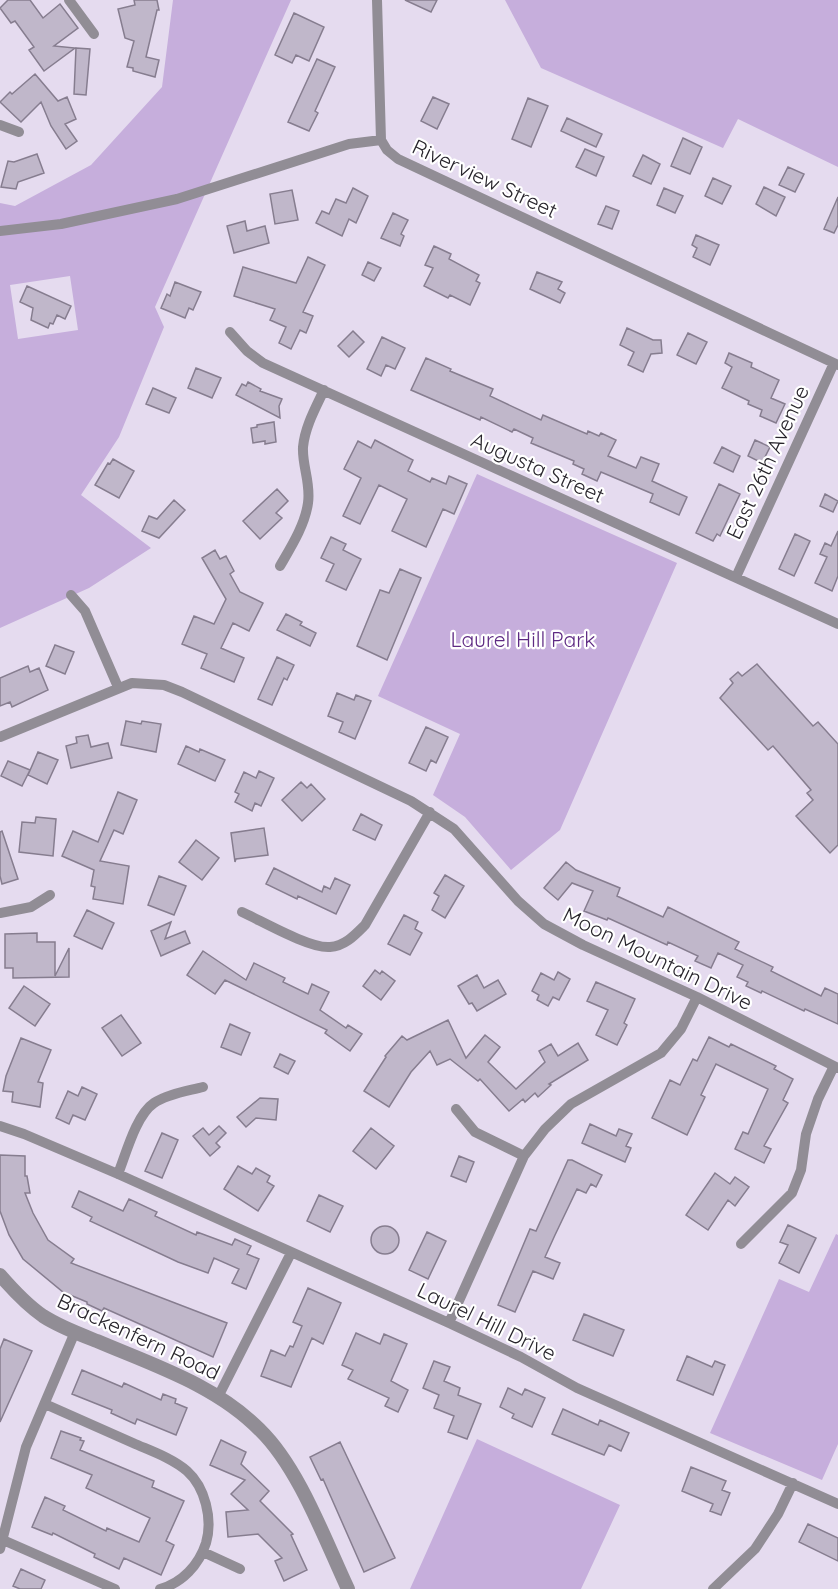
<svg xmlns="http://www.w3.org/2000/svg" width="838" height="1589" font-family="Quicksand,sans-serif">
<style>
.green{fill:#c6aedc;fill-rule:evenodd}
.building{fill:#c0b7ca;stroke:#867d8f;stroke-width:1.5}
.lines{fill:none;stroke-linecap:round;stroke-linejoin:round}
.minor{stroke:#918d95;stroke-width:10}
.tertiary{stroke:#918d95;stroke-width:14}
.labels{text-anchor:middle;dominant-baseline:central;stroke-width:4.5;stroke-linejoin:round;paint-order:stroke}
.street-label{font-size:21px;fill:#28252c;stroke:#fff}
.park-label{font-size:21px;fill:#5e2a83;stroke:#fff}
</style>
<rect width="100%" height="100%" fill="#e5dbef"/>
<path class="green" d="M173 0H291L155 307 164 327 119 437 81 495 151 548 89 588 0 628V203L15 206 91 165 162 87ZM70 276 78 330 18 339 10 285Z
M505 0H838V167L738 119 723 148 541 68Z
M477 474 677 563 560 830 511 870 465 817 433 795 460 734 378 696Z
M836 1234 838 1235V1444L822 1480 710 1433 779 1279 809 1292Z
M477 1439 620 1505 581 1589H410Z"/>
<path class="building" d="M8 0H30L43 18 60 4 78 28 54 46 75 48 44 71 29 50 34 47 15 21 11 23 0 8Z
M134 0H157L159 10H157L146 57 159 60 155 77 133 71V68L127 67 134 41 125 38 118 9 135 5Z
M405 0H437L431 12Z
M294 13 324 27 309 61 296 55 292 63 275 55Z
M76 48 90 49 86 95 74 94Z
M317 59 335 67 315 111 318 113 309 131 288 122Z
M35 74 58 101 67 97 76 119 65 124 77 141 66 149 51 126 41 102 21 122 0 102 10 92 12 94Z
M433 97 449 104 437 129 421 121Z
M528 98 548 106 531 147 512 139Z
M567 118 602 134 596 147 561 131Z
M683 138 702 147 690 174 671 166Z
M585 149 604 157 596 176 576 167Z
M37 154 44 173 18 182 16 189 1 187 8 161 14 162Z
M643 155 660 164 651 184 633 176Z
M788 167 804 174 795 192 779 185Z
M713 178 731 186 722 204 705 196Z
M764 187 785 197 776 216 756 204Z
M353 188 368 196 356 223 349 219 342 236 316 223 322 211 329 214 336 199 346 203Z
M664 188 683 196 675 213 657 205Z
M292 190 298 220 275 224 270 194Z
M838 197V225L834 233 824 229Z
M606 206 619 211 612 229 598 224Z
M393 213 408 220 401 234 404 236 400 246 381 238Z
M245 221 247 231 265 226 269 243 234 253 227 226Z
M696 235 719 245 710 265 693 257 697 248 692 245Z
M434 246 451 254 449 259 479 275 476 281 480 283 470 305 450 295 448 298 424 286 433 268 425 265Z
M308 257 325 265 303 312 313 316 306 333 300 330 291 349 279 343 286 327 270 320 275 309 234 296 243 267 296 283Z
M368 262 381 268 374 281 362 275Z
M537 272 562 282 558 289 565 293 560 303 530 289Z
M175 282 201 292 193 310 189 308 185 318 161 308 167 294 170 296Z
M27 286 71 306 65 319 57 315 53 324 50 323 48 328 31 320 33 308 20 302Z
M627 328 653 340H661L662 353 651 354 643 372 628 365 634 352 620 345Z
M353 331 364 342 349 357 338 346Z
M688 333 707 342 696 364 677 355Z
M382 337 405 348 395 369 386 365 381 376 367 369Z
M729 353 752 363 751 367 779 380 771 398 785 404 776 423 760 416 762 410 748 404 749 401 722 388 732 367 725 363Z
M426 358 451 369 450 371 493 389 490 396 541 420 543 415 587 434 588 431 599 436 601 433 616 440 608 456 636 468 641 457 659 464 652 481 687 497 679 515 650 502 653 494 601 472 597 481 582 474 584 469 573 464 574 461 531 443 533 438 514 429 512 432 481 417 480 420 411 390Z
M196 368 221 378 212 398 188 388Z
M248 382 261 389 260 391 282 399 279 406 280 418 236 395 242 384 246 386Z
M153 388 176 398 169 413 146 404Z
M274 422 276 442 265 444V441L253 443 251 428 257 427V425Z
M375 440 413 460 408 471 430 482 432 478 446 484 449 476 467 484 454 514 443 509 426 547 392 531 407 499 379 485 360 524 343 516 361 478 344 469 358 441 371 448Z
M755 440 770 447 762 463 748 456Z
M722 447 740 456 733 472 714 463Z
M113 459 134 471 119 498 95 485 108 463 110 464Z
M719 484 740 494 720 536 717 534 713 541 696 533Z
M277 489 288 501 276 513 282 518 260 539 243 521Z
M825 494 838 501 833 512 820 506Z
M174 500 185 510 159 538 142 531 149 516 157 519Z
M838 531V576L832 591 815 583 827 557 820 554 825 543 831 546Z
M795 534 810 541 794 576 779 569Z
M331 537 346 544 343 550 361 559 346 590 326 581 334 564 321 558Z
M215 550 220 559 226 556 234 571 230 574 240 592 263 603 249 631 233 623 221 648 244 658 234 682 201 668 207 654 182 644 194 616 214 624 226 599 202 558Z
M400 569 421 578 387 660 357 646 380 590 389 593Z
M286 614 302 622 300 625 316 633 310 646 277 630Z
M55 645 74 652 65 674 46 666Z
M277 657 294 665 287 680 284 678 272 705 258 699Z
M757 664 813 726 818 722 838 744V845L830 853 796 816 813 800 807 793 811 790 773 746 768 750 720 698 733 683 730 679 738 672 742 676Z
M28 666 30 672 39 668 48 690 12 707 10 702 0 706V678Z
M337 693 354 700 356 695 371 701 355 739 339 732 343 722 328 716Z
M126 721 141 724 142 721 161 724 156 752 121 745Z
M426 727 448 737 436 763 431 760 426 771 409 763Z
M88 735 91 747 108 743 112 758 71 768 66 746 77 743 76 737Z
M186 746 199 752 200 749 225 760 215 781 178 764Z
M38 752 58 760 47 784 28 775Z
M8 761 30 770 22 786 1 776Z
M259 771 274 778 261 806 255 803 252 811 235 802 239 794 235 792 244 772 256 778Z
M301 782 307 788 311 784 325 799 302 821 282 800Z
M118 792 137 800 123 834 114 830 100 861 129 866 123 904 93 899 95 887 91 886 94 870 62 856 73 831 98 842Z
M361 814 382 825 375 840 353 830Z
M36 817 56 819 53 856 19 852 22 822 35 823Z
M264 828 268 855 236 859 235 862 231 833Z
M2 831 18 879 2 884 0 876V832Z
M196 840 219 858 202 880 179 862Z
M566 862 576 870 620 888 617 896 663 917 668 907 739 942 735 949 773 967 771 971 821 996 825 988 838 994V1024L805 1009 804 1011 762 991 761 993 746 986 748 982 737 977 743 965 718 953 711 968 695 961 698 956 668 942 667 945 608 918 607 920 584 911 593 891 572 883 558 900 544 888Z
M274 868 322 892 324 886 330 889 335 878 350 885 336 914 298 896 297 899 266 884Z
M445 875 464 886 445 918 432 910 439 896 434 893Z
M159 876 186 886 174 915 148 905Z
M87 910 114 923 102 949 74 936Z
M404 915 418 922 415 929 422 933 410 955 388 944Z
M171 922 165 939 185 931 190 943 161 956 151 931Z
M37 933V942H55V976L69 948V977L13 978V968H5V934Z
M203 951 246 980 254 963 285 978 283 982 308 994 312 984 329 992 320 1010 346 1028 348 1025 362 1034 350 1051 325 1033 327 1030 225 980 215 994 187 975Z
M375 970 380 974 382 971 395 981 381 1000 363 986Z
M558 972 570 979 559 1000 553 997 548 1006 537 1000 539 995 532 991 541 973 554 980Z
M477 975 484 988 498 980 506 994 477 1011 472 1003 469 1004 458 986Z
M596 982 635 999 624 1023 627 1025 617 1045 596 1035 608 1010 587 1001Z
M24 986 50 1004 35 1026 9 1008Z
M121 1015 141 1043 122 1056 102 1028Z
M448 1020 466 1058 485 1035 500 1047 488 1062 516 1089 545 1062 539 1051 551 1044 558 1056 578 1043 588 1060 549 1084 551 1085 538 1097 535 1093 525 1102 523 1099 509 1111 480 1079 478 1081 450 1059 437 1065 430 1051 411 1072 389 1107 364 1091 386 1057 385 1056 402 1036 407 1040Z
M230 1024 250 1033 241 1055 221 1047Z
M709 1037 729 1047 731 1044 776 1066 774 1069 793 1079 783 1100 788 1103 764 1146 771 1149 764 1163 735 1149 743 1132 748 1134 768 1089 716 1064 701 1095 705 1097 687 1135 652 1118 670 1080 680 1085 693 1059 697 1061Z
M21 1038 51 1050 38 1082 43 1083 40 1107 12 1102 13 1092 3 1091 6 1076Z
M280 1054 295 1061 288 1074 274 1067Z
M82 1087 97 1094 85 1120 73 1115 69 1124 56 1118 68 1091 78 1096Z
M260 1098 278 1099 276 1120 256 1118 246 1127 237 1117Z
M590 1124 616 1136 619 1129 632 1134 626 1146 631 1148 625 1162 582 1143Z
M219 1126 226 1133 216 1143 220 1147 210 1156 193 1136 203 1128 209 1135Z
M371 1128 394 1146 376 1169 353 1151Z
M162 1133 178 1140 162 1178 145 1171Z
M0 1155 25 1156V1176H27L30 1193H25L33 1213 48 1240 74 1259 71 1263 227 1323 213 1357 104 1308 102 1311 87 1304V1302L63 1292 23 1259 9 1235 0 1211Z
M459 1156 474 1162 466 1182 451 1176Z
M568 1160H572L602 1175 596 1187 591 1184 586 1193 577 1189 555 1235 545 1257 560 1263 553 1279 533 1271 515 1312 498 1305 530 1229 536 1231Z
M238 1166 252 1174 256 1168 270 1176 267 1182 274 1186 258 1211 224 1189Z
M715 1173 730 1184 735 1177 749 1187 735 1206 728 1200 708 1230 686 1215Z
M79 1191 123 1211 129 1199 157 1212 155 1216 196 1235 197 1232 232 1245 235 1239 251 1246 247 1254 259 1259 246 1289 232 1283 239 1269 214 1258 208 1273 178 1262 90 1221 92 1217 72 1207Z
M319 1195 343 1206 330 1232 307 1221Z
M788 1225 816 1238 799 1273 779 1263 788 1245 780 1242Z
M371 1240a14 14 0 1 1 28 0a14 14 0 1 1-28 0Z
M427 1232 446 1241 428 1279 409 1270Z
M308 1288 341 1303 323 1344 312 1338 291 1387 261 1376 271 1350 285 1356 290 1346 293 1347 302 1326 293 1322Z
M584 1314 624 1330 613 1356 573 1340Z
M356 1333 380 1344 384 1334 407 1344 391 1381 408 1390 398 1412 385 1406 389 1398 348 1379 353 1370 342 1365Z
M4 1339 32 1351 0 1422V1349Z
M687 1356 712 1367 715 1361 725 1365 713 1395 677 1380Z
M434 1361 450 1367 444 1381 460 1388 458 1395 481 1404 467 1439 448 1432 454 1416 434 1408 439 1395 423 1388Z
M82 1370 122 1387 124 1383 161 1400 163 1394 176 1399 175 1403 187 1408 176 1435 137 1419 135 1424 111 1413 112 1410 72 1394Z
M508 1388 522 1395 525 1389 545 1398 532 1427 512 1418 514 1414 500 1407Z
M563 1409 598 1425 600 1420 629 1433 621 1451 609 1445 604 1455 552 1434Z
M61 1431 81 1438 80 1440 84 1441 80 1450 154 1481 152 1487 184 1501 166 1541 174 1545 161 1575 124 1558 119 1569 94 1557 95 1554 53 1533 52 1535 32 1527 45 1497 65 1506 63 1510 106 1531 107 1528 139 1542 150 1518 86 1488 92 1475 51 1458Z
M221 1440 246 1452 241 1464 269 1491 260 1501 293 1534 291 1535 307 1570 284 1581 275 1561 282 1558 258 1534 228 1537 226 1512 248 1510 231 1494 245 1480 210 1465Z
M340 1442 395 1558 364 1572 323 1479 321 1480 310 1457Z
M691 1467 726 1481 722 1490 730 1493 721 1515 710 1511 713 1504 682 1491Z
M808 1524 838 1538V1561L799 1542Z
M21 1569 45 1580 41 1589H20L13 1586Z"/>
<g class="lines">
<path class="minor" d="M69 0 94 34
M377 0 381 140
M0 125 19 132
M0 231 61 224 177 199 349 144 381 140 387 150 398 159 838 365
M230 332 247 351 263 363 838 624
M280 566C291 547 305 525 308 503 311 483 302 466 303 447 305 427 315 409 324 390
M736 577 834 363
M71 595 85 611 118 687
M0 737 132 683 164 685 182 692 411 801 454 829 518 901 544 924 583 945 697 997 838 1068
M242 912C262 921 310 949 330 947 345 946 355 935 365 925L430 812
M0 913 31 907 50 895
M456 1109 475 1132 524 1156
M0 1126 24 1134 118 1174 449 1323 521 1357 577 1388 838 1504
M118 1174C126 1154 136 1115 154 1103 167 1094 188 1091 203 1087
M741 1244 792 1193 801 1170 806 1134 818 1099 834 1066
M449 1323 524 1156 545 1129 571 1104 661 1053 681 1029 697 997
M218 1397 291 1253
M45 1404C74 1417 104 1430 133 1443 151 1451 172 1458 187 1471 205 1487 213 1519 206 1543 199 1565 182 1583 160 1589
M3 1540 115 1589
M0 1549 26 1447 75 1332
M203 1552 240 1569
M713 1589 755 1549 778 1514 793 1483"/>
<path class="tertiary" d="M0 1275C13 1290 27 1305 43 1316 60 1327 79 1334 97 1341 153 1365 216 1385 260 1430 299 1468 325 1540 348 1589"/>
</g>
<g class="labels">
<g class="street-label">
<text transform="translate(485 178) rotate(25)">Riverview Street</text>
<text transform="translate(767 462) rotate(-65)">East 26th Avenue</text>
<text transform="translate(538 467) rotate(24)">Augusta Street</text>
<text transform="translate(658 958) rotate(26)">Moon Mountain Drive</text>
<text transform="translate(487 1321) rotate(26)">Laurel Hill Drive</text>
<text transform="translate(139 1336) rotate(25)">Brackenfern Road</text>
</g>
<g class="park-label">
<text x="523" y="639">Laurel Hill Park</text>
</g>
</g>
</svg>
